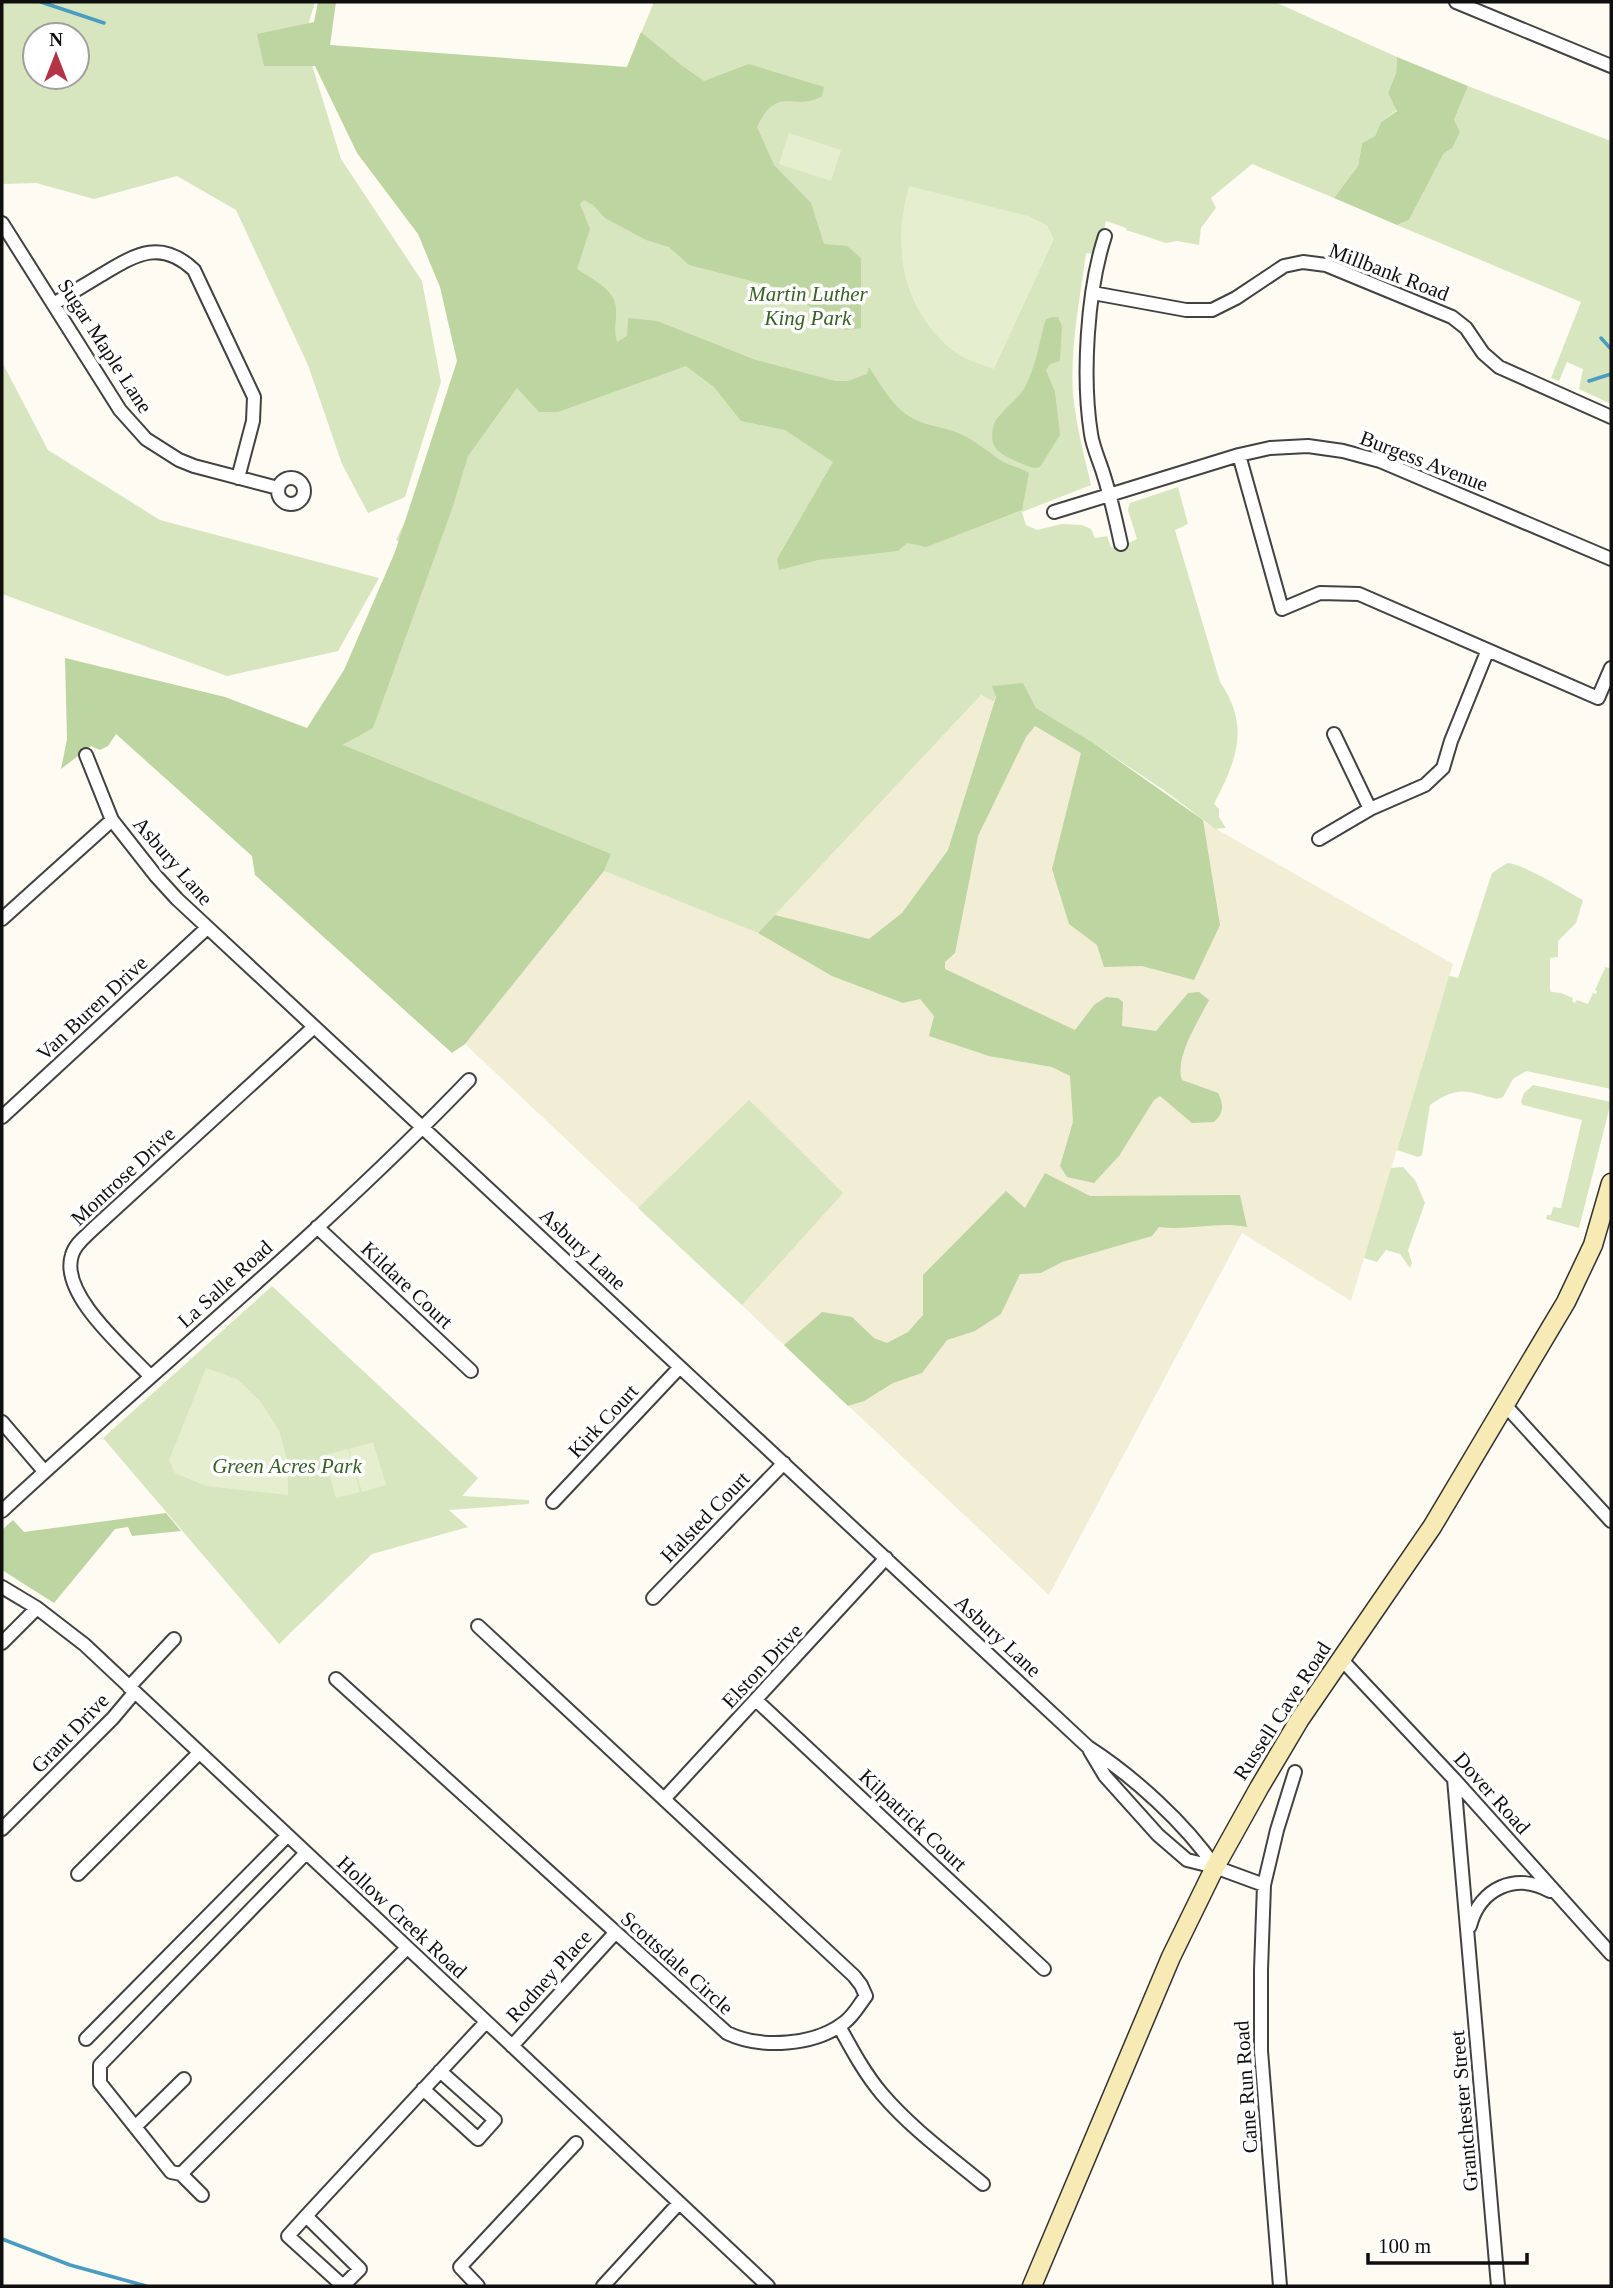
<svg xmlns="http://www.w3.org/2000/svg" width="1613" height="2288" font-family="Georgia,serif">
<style>
.farmland{fill:#f2edd5}
.green{fill:#d7e6bf;fill-rule:evenodd}
.forest{fill:#bdd5a0}
.pitch{fill:#e6eed0}
.lines{fill:none;stroke-linecap:round;stroke-linejoin:round}
.stream{stroke:#4a9cc1;stroke-width:3.5}
.street-casing{stroke:#424242;stroke-width:16}
.secondary-casing{stroke:#313131;stroke-width:21}
.street{stroke:#fff;stroke-width:12}
.secondary{stroke:#f7eab4;stroke-width:18}
.labels{text-anchor:middle;dominant-baseline:central;stroke-width:7;stroke-linejoin:round;paint-order:stroke}
.street-label{font-size:21px;fill:#0f0f0f;stroke:#fff}
.park-label{font-size:21px;font-style:italic;fill:#376125;stroke:#fff}
</style>
<rect width="100%" height="100%" fill="#fefbf3"/>
<path class="farmland" d="M981 695 1453 964 1351 1301 1242 1233 1049 1595 465 1044 604 871 758 933Z"/>
<path class="green" d="M2 2H315L304 39 341 159 422 281 441 382 405 497 368 513 342 464 308 365 236 210 177 176 94 199 36 183 2 184ZM35 35H77V77H35Z
M654 2H1275L1397 57 1396 73 1388 93 1397 110 1381 122 1375 136 1362 143 1358 166 1334 198 1252 164 1211 198 1216 208 1201 228 1199 245 1177 241 1166 243 1126 230V228L1106 221 1098 254 1086 253C1080 299 1070 347 1073 394 1076 425 1084 455 1091 485L1022 512 1026 525 1037 530 1062 524 1082 525 1091 529 1095 538 1107 536 1111 547 1122 546 1137 539 1128 510 1130 503 1178 487 1188 524 1175 530 1220 682C1251 727 1236 761 1214 804L1219 809V817L1226 828 1215 829 1168 793 1092 742 1036 708 1023 684 993 686 996 696 994 702 981 695 758 933 604 871 610 854 342 746 373 727 434 557 396 540 627 67Z
M1468 86 1611 141V404L1579 389 1583 369 1567 362 1559 381 1551 378 1581 302 1397 225 1409 220 1444 153 1454 120Z
M2 362 48 450 160 520 379 578 338 651 227 676 2 594Z
M1507 863C1525 864 1564 890 1583 900L1576 923 1558 941V957L1550 958V989L1551 992 1561 993 1573 998 1572 1001 1575 1003 1577 1000 1588 1004 1593 993 1596 994 1597 991 1595 990 1605 968 1603 967 1611 968V1089L1526 1071 1513 1079 1503 1097 1497 1099C1465 1091 1459 1085 1430 1105L1422 1155 1418 1157 1397 1150 1449 976 1458 978 1492 873Z
M1533 1085 1611 1102 1579 1228 1546 1219 1547 1215H1551L1553 1207 1561 1208 1582 1120 1523 1105 1521 1102 1524 1093Z
M749 1100 843 1193 742 1305 638 1208Z
M1403 1167 1415 1180 1425 1203 1408 1250 1412 1263 1410 1268 1400 1254 1386 1250 1377 1262 1364 1258 1391 1168Z
M272 1286 478 1478 462 1496 529 1500V1504L449 1510 468 1527 372 1554 279 1644 103 1438Z"/>
<path class="forest" d="M318 2H336L330 45 627 67 641 32 681 65 704 81 749 64 824 87 822 96C793 113 778 83 757 127L774 165 811 203 824 244 847 246 861 258V328L846 330 831 323 790 291 689 265 669 247 646 240 605 218 593 205 584 200 580 204 590 229 577 269C590 278 615 289 616 308 617 319 613 330 617 342L627 336 628 318 657 321 753 359 835 381H848L867 374 869 367C879 382 891 404 907 415 923 426 941 426 958 433 973 439 987 451 1000 460 1009 466 1020 467 1029 473L1022 510 926 547 907 543 898 551 818 560 779 570 777 559 833 462 785 430 741 421 714 387 686 366 558 412H539L517 388 468 456 453 506 373 728 343 745 611 854 604 871 465 1044 452 1053 255 875 252 856 116 734 108 746 100 750 91 746 61 769 67 739 65 658 225 697 307 728 344 670 395 552 457 361 440 287 418 234 357 153 315 66H264L257 34 314 22Z
M1397 57 1468 86 1454 120 1460 132 1452 148 1444 153 1409 220 1397 225 1334 198 1358 166 1362 143 1375 136 1381 122 1397 111 1388 93 1396 73Z
M1053 317H1058L1062 326 1060 361 1050 364 1046 370 1055 392 1060 435 1040 467C1032 469 1028 466 1020 463 1001 454 987 450 994 424 997 414 1018 400 1025 387 1035 368 1039 345 1044 325L1046 319Z
M1023 683 1036 708 1092 742 1203 820 1220 925 1194 980 1142 966 1104 967 1097 945 1069 924 1052 869 1081 753 1035 726 1026 737 978 836 955 953 945 962V969L1075 1030 1094 1005 1106 997 1118 998 1123 1002 1122 1026 1156 1031 1188 993 1199 992 1209 1000C1199 1020 1174 1058 1182 1080L1218 1093C1224 1105 1224 1113 1214 1122L1192 1123 1160 1096 1154 1100 1119 1156 1094 1183 1067 1177 1060 1166 1073 1122 1070 1076 1052 1067 989 1056 929 1036 934 1016 920 999 903 1003 832 976 758 933 775 915 869 939 902 913 948 850 996 697 992 686Z
M1045 1173 1090 1196 1240 1195 1247 1227C1217 1221 1188 1231 1159 1227L1152 1236 1062 1262 1041 1273 1020 1274 1001 1314 975 1331 947 1340 922 1373 893 1383 864 1401 848 1406 784 1345 822 1312 852 1317 874 1338 887 1343 908 1332 923 1315V1275L1006 1191 1025 1208Z
M166 1513 181 1531 132 1536 128 1527 115 1529 54 1603 2 1570V1530L13 1520 24 1532Z"/>
<path class="pitch" d="M789 133 841 150 831 181 779 164Z
M909 186 1028 216 1047 225 1054 239 994 369C980 364 962 359 951 349 901 306 892 246 909 186Z
M206 1368 237 1379 260 1401 279 1430 288 1463V1495L206 1486 175 1473 169 1460Z
M373 1442 386 1485 362 1492 349 1449Z
M348 1449 360 1492 336 1498 324 1455Z"/>
<g class="lines">
<path class="stream" d="M41 2 104 23
M1601 338 1611 349
M1589 381 1611 374
M2 2239 70 2265 146 2286"/>
<defs>
<path id="street" d="M1456 2 1611 66
M2 223 120 410 146 439 179 460 194 466 278 488
M1105 236C1087 291 1082 377 1091 434 1093 448 1100 462 1104 476 1111 498 1116 521 1121 544
M1093 293 1186 310H1212L1236 298 1284 266 1303 262 1326 265 1452 317 1466 328 1483 353 1499 367 1611 417
M54 304C69 294 85 285 101 275 135 255 160 238 194 270L254 397 253 421 238 478
M1239 455 1282 609 1320 593 1359 594 1598 698 1611 668
M278 491a13 13 0 1 1 26 0a13 13 0 1 1-26 0Z
M1054 512 1239 455 1270 448 1308 446 1343 451 1380 461 1611 559
M1334 734 1370 809
M86 755 112 820 156 876 177 899 1088 1747C1133 1776 1185 1823 1215 1867
M1319 839 1370 809 1425 785 1443 768 1451 741 1487 652
M2 919 112 820
M2 1117 207 928
M317 1227 471 1371
M150 1376C125 1349 59 1294 72 1255 75 1244 85 1237 93 1229L314 1027
M1505 1405 1611 1521
M2 1422 44 1471
M553 1502 680 1367
M2 1511C157 1367 322 1233 469 1080
M2 1587 37 1608 85 1645 768 2286
M653 1598 784 1463
M2 1643 37 1608
M1342 1660 1454 1779 1611 1954
M336 1679 727 2033C760 2049 815 2046 845 2022 854 2015 859 2005 866 1996L861 1985 854 1976 478 1626
M129 1687 174 1639
M756 1700 1044 1969
M1090 1751 1105 1776 1158 1835 1187 1860 1215 1867 1264 1885
M1454 1779 1498 2286
M665 1798 886 1558
M2 1829 113 1718 134 1693
M306 1853 100 2065V2083L171 2172 181 2174 407 1948
M78 1874 199 1753
M1470 1926C1480 1888 1516 1872 1550 1891
M839 2026C852 2050 865 2074 882 2094 911 2128 948 2155 983 2184
M86 2039 287 1836
M512 2046 615 1933
M423 2089 478 2139 495 2120 440 2071
M135 2127 184 2079
M181 2174 202 2195
M306 2216 360 2269 343 2286 288 2236 306 2216 486 2022
M478 2286 460 2267 576 2143
M603 2286 679 2203
M1280 2286 1261 2051V1970L1264 1885 1277 1830 1295 1772"/>
<path id="secondary" d="M1032 2286 1171 1957 1215 1867 1259 1788 1300 1719 1432 1527 1566 1302 1593 1245 1611 1183"/>
</defs>
<use href="#street" class="street-casing"/>
<use href="#secondary" class="secondary-casing"/>
<use href="#street" class="street"/>
<use href="#secondary" class="secondary"/>
</g>
<g class="labels">
<g class="street-label">
<text transform="translate(1389 272) rotate(21)">Millbank Road</text>
<text transform="translate(105 346) rotate(57)">Sugar Maple Lane</text>
<text transform="translate(1424 461) rotate(21)">Burgess Avenue</text>
<text transform="translate(173 861) rotate(49)">Asbury Lane</text>
<text transform="translate(92 1008) rotate(-43)">Van Buren Drive</text>
<text transform="translate(123 1176) rotate(-43)">Montrose Drive</text>
<text transform="translate(583 1249) rotate(43)">Asbury Lane</text>
<text transform="translate(225 1284) rotate(-42)">La Salle Road</text>
<text transform="translate(407 1285) rotate(43)">Kildare Court</text>
<text transform="translate(603 1421) rotate(-47)">Kirk Court</text>
<text transform="translate(705 1517) rotate(-46)">Halsted Court</text>
<text transform="translate(998 1636) rotate(43)">Asbury Lane</text>
<text transform="translate(762 1666) rotate(-47)">Elston Drive</text>
<text transform="translate(1282 1711) rotate(-57)">Russell Cave Road</text>
<text transform="translate(70 1733) rotate(-46)">Grant Drive</text>
<text transform="translate(1492 1793) rotate(48)">Dover Road</text>
<text transform="translate(913 1820) rotate(43)">Kilpatrick Court</text>
<text transform="translate(402 1917) rotate(43)">Hollow Creek Road</text>
<text transform="translate(677 1963) rotate(42)">Scottsdale Circle</text>
<text transform="translate(549 1976) rotate(-48)">Rodney Place</text>
<text transform="translate(1246 2087) rotate(-94)">Cane Run Road</text>
<text transform="translate(1464 2111) rotate(-95)">Grantchester Street</text>
</g>
<g class="park-label">
<text x="808" y="294">Martin Luther<tspan x="808" dy="24">King Park</tspan></text>
<text x="287" y="1466">Green Acres Park</text>
</g>
</g>
<rect width="1613" height="2288" fill="none" stroke="#0f0f0f" stroke-width="7"/>
<g transform="translate(56 56)"><circle r="33" fill="#ffffff" stroke="#9f9f9f" stroke-width="2"/>
<path d="M0-5L12 26L0 18L-12 26Z" fill="#b23446"/>
<text y="-10" font-size="19" font-weight="bold" text-anchor="middle" fill="#0f0f0f">N</text>
</g>
<path d="M1368 2253v10h159v-10" fill="none" stroke="#0f0f0f" stroke-width="3.5"/>
<text x="1378" y="2253" font-size="21" fill="#0f0f0f" stroke="#ffffff" stroke-width="5" paint-order="stroke">100 m</text>
</svg>
